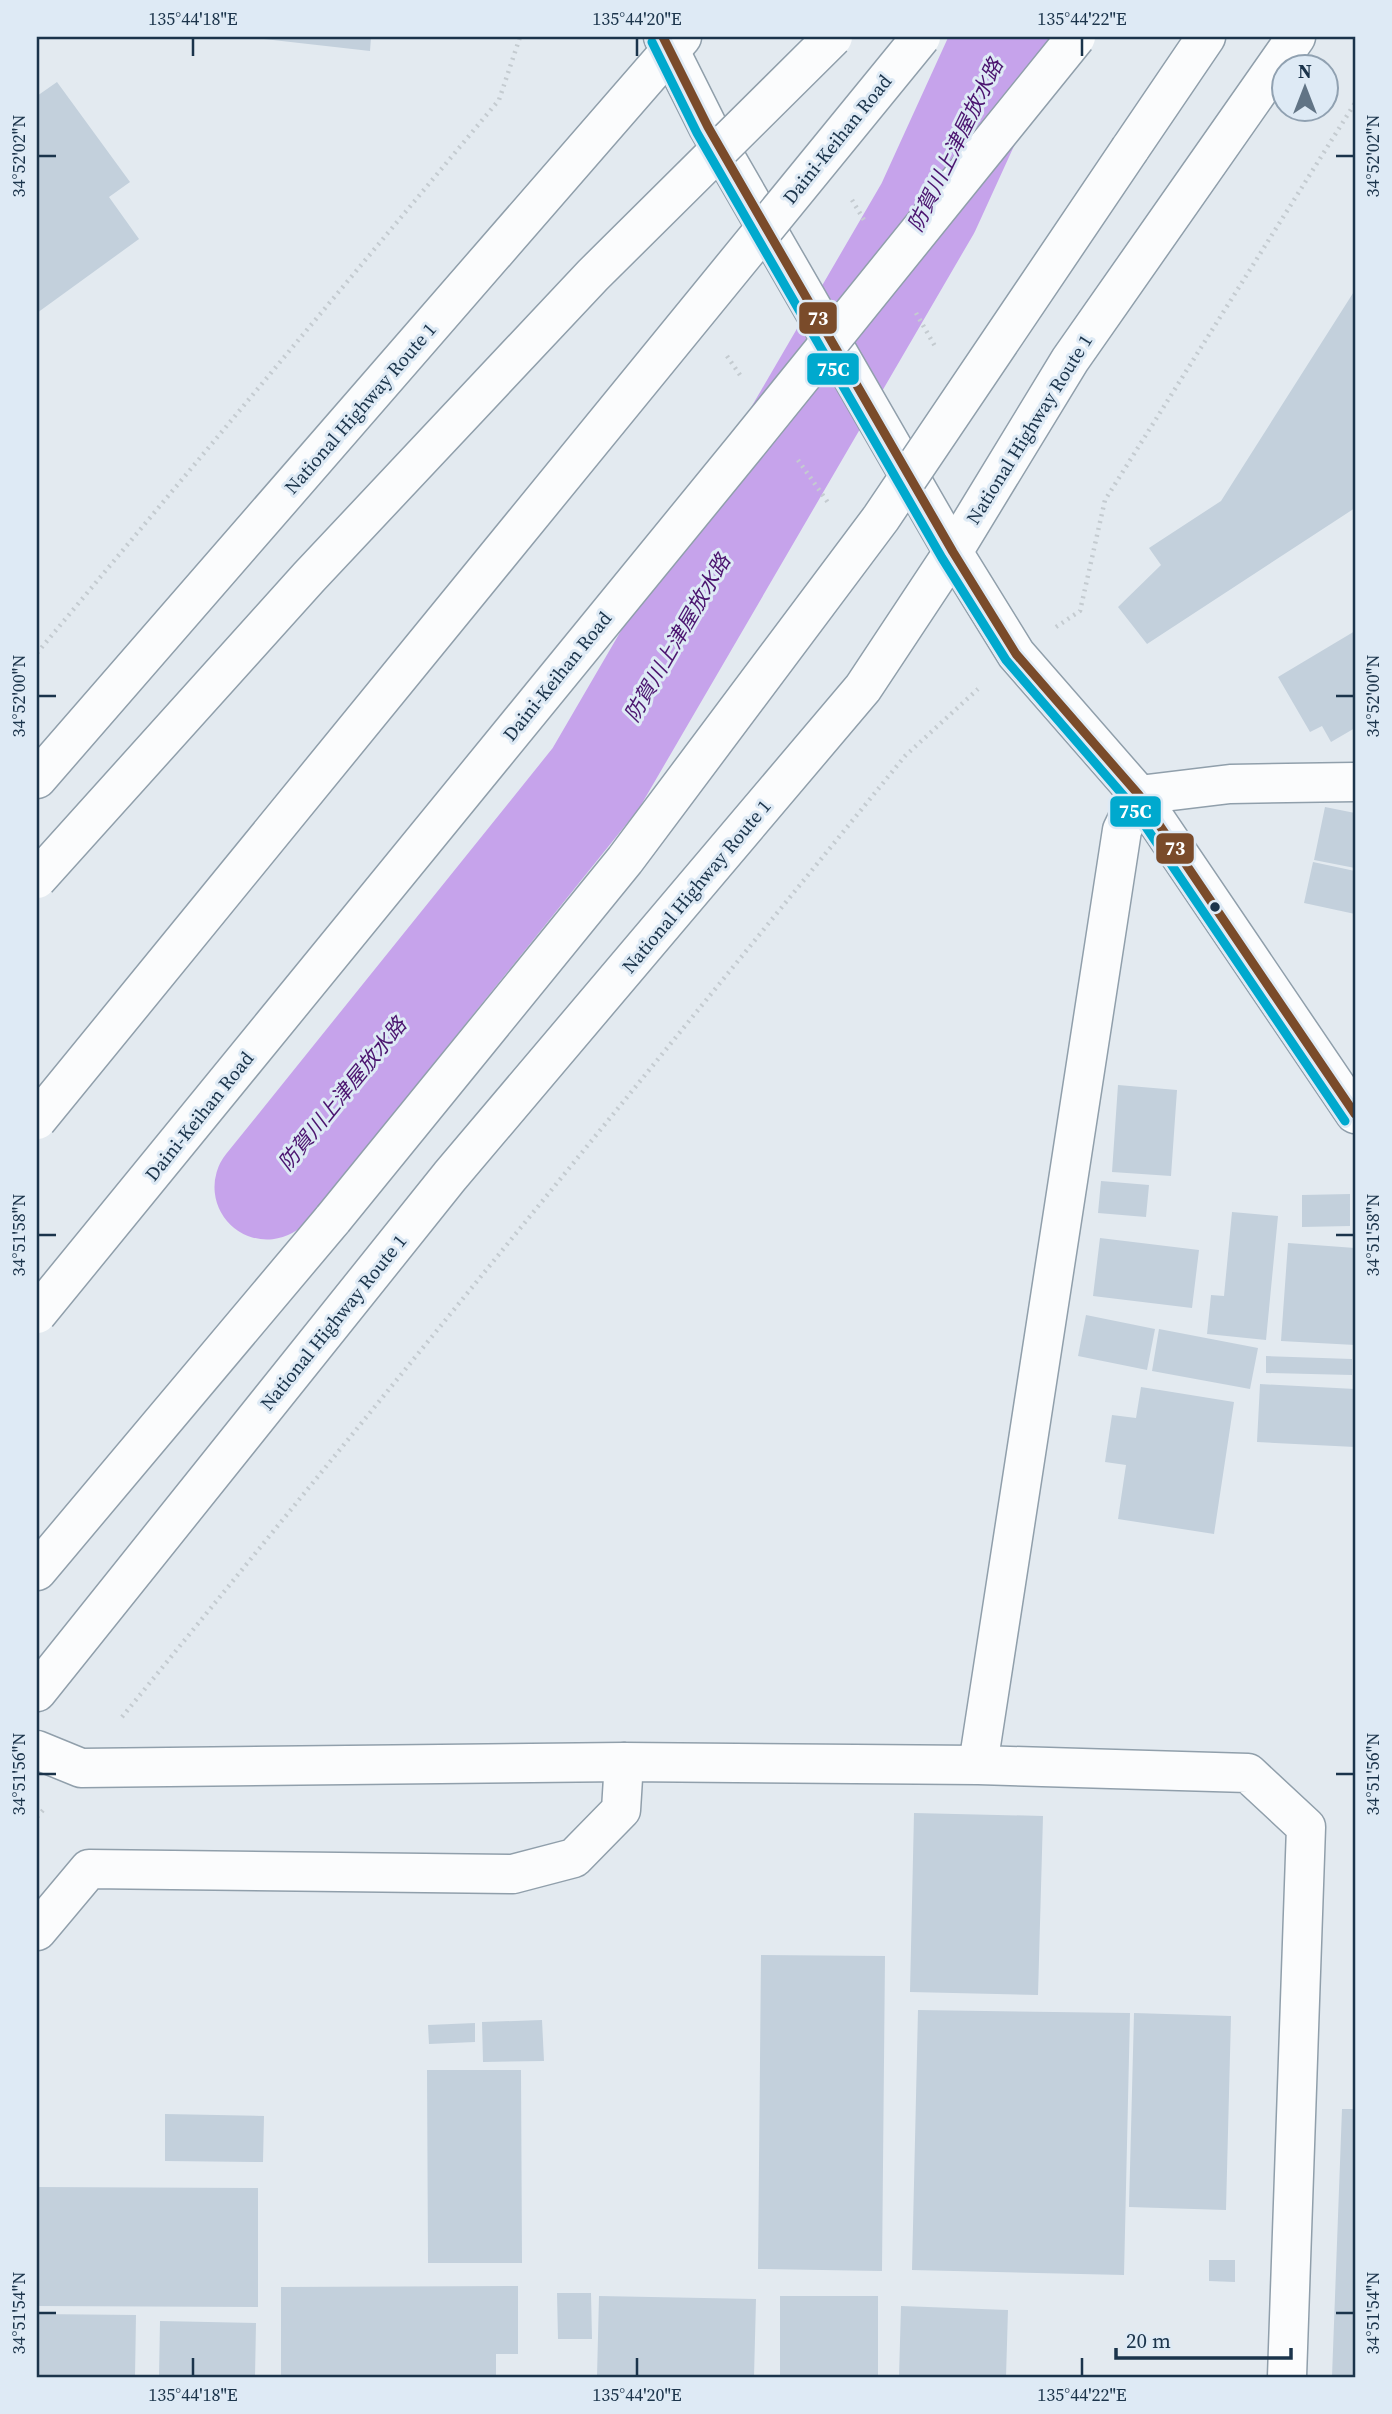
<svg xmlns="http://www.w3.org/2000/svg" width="1392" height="2414" font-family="'Source Serif 4','Noto Sans JP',serif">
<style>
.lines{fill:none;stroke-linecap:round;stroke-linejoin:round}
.river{stroke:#c6a3eb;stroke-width:105}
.building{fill:#c3d0dc}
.minor-casing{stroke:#909fab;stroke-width:41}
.primary-casing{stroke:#909fab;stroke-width:41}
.trunk-casing{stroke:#909fab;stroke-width:41}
.motorway-casing{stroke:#909fab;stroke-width:41}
.path{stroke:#c4cbd0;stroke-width:4.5;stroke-dasharray:2 5;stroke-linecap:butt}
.minor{stroke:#fbfcfd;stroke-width:38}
.primary{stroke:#fbfcfd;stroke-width:38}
.trunk{stroke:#fbfcfd;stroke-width:38}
.motorway{stroke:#fbfcfd;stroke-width:38}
.motorway-bridge-casing{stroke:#909fab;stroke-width:41;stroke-linecap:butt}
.motorway-bridge{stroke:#fbfcfd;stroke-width:38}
.bus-1-casing{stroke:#deeaf5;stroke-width:14}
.bus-2-casing{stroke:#deeaf5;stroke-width:14}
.bus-1{stroke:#7a4b2a;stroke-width:9}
.bus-2{stroke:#00a9ce;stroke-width:9}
.ticks{fill:none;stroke:#1b344b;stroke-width:2.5}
.bus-dot{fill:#1b344b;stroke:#deeaf5;stroke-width:2.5}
.labels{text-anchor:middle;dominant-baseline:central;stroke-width:6;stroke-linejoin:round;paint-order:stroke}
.street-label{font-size:19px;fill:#1b344b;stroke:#deeaf5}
.water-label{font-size:21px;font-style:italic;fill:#4b146f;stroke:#deeaf5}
.line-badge{stroke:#deeaf5;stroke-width:2.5}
.badge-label{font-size:19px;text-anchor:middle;font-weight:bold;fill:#fff}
.neatline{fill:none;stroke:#1b344b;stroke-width:2.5}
.ticks-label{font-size:18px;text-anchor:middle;fill:#1b344b}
</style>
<rect width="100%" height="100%" fill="#e3eaf0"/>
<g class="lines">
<path class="river" d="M267 1187 596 778 928 208 1006 37"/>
</g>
<path class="building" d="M264 37H371L370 51 264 39Z
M57 82 130 182 109 197 139 239 37 313V96Z
M1355 290V508L1147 644 1118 607 1161 565 1149 548 1221 501Z
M1355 631V728L1331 742 1322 726 1310 732 1278 677Z
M1325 807 1355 813V868L1314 860Z
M1313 862 1355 871V914L1304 903Z
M1118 1085 1177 1090 1171 1176 1112 1172Z
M1101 1181 1149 1185 1146 1217 1098 1213Z
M1350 1194V1226L1302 1227V1195Z
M1232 1212 1278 1216 1266 1340 1207 1334 1211 1295 1224 1296Z
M1100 1238 1199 1250 1192 1308 1093 1296Z
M1288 1243 1355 1248V1345L1281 1341Z
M1086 1315 1155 1329 1147 1370 1078 1356Z
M1159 1329 1258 1348 1250 1389 1152 1371Z
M1266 1356 1352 1359V1375L1266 1373Z
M1260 1384 1355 1389V1447L1257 1442Z
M1141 1387 1234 1402 1214 1534 1118 1519 1126 1465 1105 1462 1112 1415 1136 1418Z
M914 1813 1043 1816 1038 1995 910 1992Z
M761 1955 885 1956 882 2271 758 2269Z
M918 2010 1130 2013 1124 2275 912 2270Z
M1134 2013 1231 2016 1226 2210 1129 2207Z
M542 2020 544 2061 483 2062 482 2022Z
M475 2023V2042L429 2044 428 2025Z
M427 2070H521L522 2263H428Z
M1342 2109H1355V2377H1332Z
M165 2114 264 2116 263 2162 165 2161Z
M37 2187 258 2188V2307L37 2306Z
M1209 2260H1235V2282L1209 2281Z
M518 2286V2354H496V2377H281V2287Z
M557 2293H591L592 2339H558Z
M599 2296 756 2299 754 2377H597Z
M780 2296H878V2377H780Z
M901 2306 1008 2310 1006 2377H899Z
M37 2314 136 2315 135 2377H37Z
M160 2321 256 2323 255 2377H159Z"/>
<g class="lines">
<defs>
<path id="minor" d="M37 1750 81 1768 624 1762 978 1765 1248 1773 1306 1827 1287 2377
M978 1765 1122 830 1139 795 1230 784 1355 782
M37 1931 89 1869 513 1874 574 1858 621 1810 624 1762"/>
<path id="primary" d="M663 37 708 127 953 552 1016 654 1139 795 1355 1114"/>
<path id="trunk" d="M37 779 682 37
M37 1692 450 1176 863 688 953 552 1070 360 1296 37"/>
<path id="motorway" d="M1130 149 1206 37
M37 1571 333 1219"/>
</defs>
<use href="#minor" class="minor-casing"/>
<use href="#primary" class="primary-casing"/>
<use href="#trunk" class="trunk-casing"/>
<use href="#motorway" class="motorway-casing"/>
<path class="path" d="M852 200 864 220
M916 313 936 348
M727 356 740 375
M798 460 829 504
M1056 627 1080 611 1105 500 1355 103
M37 653 499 100 520 37
M122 1717 905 756 978 689
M37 1817 44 1809"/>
<use href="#minor" class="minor"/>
<use href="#primary" class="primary"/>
<use href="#trunk" class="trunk"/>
<use href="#motorway" class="motorway"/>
<defs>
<path id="motorway-bridge" d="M37 879 309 577 593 275 833 37
M37 1120 921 37
M333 1219 625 860 881 518 1130 149
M37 1314 745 447 1076 37"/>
</defs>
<use href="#motorway-bridge" class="motorway-bridge-casing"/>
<use href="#motorway-bridge" class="motorway-bridge"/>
<defs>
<path id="bus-1" d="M663 37 708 127 953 552 1016 654 1139 795 1355 1114"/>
<path id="bus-2" d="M652 42 697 133 942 558 1006 660 1129 802 1345 1121"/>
</defs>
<use href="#bus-1" class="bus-1-casing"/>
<use href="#bus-2" class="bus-2-casing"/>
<use href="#bus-1" class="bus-1"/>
<use href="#bus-2" class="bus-2"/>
</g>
<path class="ticks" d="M193 38V56M637 38V56M1082 38V56M38 156H56M1336 156H1354M38 696H56M1336 696H1354M38 1235H56M1336 1235H1354M38 1774H56M1336 1774H1354M38 2313H56M1336 2313H1354M193 2358V2376M637 2358V2376M1082 2358V2376"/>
<circle class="bus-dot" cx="1215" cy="907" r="6"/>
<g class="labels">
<g class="street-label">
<text transform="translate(837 139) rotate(-51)">Daini-Keihan Road</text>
<text transform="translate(360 408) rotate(-49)">National Highway Route 1</text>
<text transform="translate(1029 429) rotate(-58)">National Highway Route 1</text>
<text transform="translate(557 676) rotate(-51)">Daini-Keihan Road</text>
<text transform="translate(696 886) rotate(-50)">National Highway Route 1</text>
<text transform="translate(199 1116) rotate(-51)">Daini-Keihan Road</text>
<text transform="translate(333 1322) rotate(-51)">National Highway Route 1</text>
</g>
<g class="water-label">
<text transform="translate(955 145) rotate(-64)">防賀川上津屋放水路</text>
<text transform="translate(677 638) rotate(-60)">防賀川上津屋放水路</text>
<text transform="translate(342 1094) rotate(-51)">防賀川上津屋放水路</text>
</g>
</g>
<g class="line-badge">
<rect x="798" y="301" width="40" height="34" rx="7" fill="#7a4b2a"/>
<rect x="806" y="352" width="54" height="34" rx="7" fill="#00a9ce"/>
<rect x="1109" y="795" width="53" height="33" rx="7" fill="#00a9ce"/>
<rect x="1155" y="832" width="40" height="33" rx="7" fill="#7a4b2a"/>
</g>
<g class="badge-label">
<text x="818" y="325">73</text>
<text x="833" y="376">75C</text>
<text x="1135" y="818">75C</text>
<text x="1175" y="855">73</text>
</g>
<rect width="1392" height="2414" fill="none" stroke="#deeaf5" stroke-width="77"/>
<g transform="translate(1305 88)"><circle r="33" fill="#deeaf5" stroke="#90a1b1" stroke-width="2"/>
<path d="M0-5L12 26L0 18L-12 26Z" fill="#617485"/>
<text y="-10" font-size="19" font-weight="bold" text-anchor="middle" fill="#1b344b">N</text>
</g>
<path d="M1116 2348v10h175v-10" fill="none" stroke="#1b344b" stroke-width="3.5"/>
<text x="1126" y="2348" font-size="21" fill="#1b344b" stroke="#deeaf5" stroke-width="5" paint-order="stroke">20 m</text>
<rect x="38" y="38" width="1316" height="2338" class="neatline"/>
<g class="ticks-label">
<text x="193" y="25">135°44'18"E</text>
<text x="637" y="25">135°44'20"E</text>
<text x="1082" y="25">135°44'22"E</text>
<text transform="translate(19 156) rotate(-90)" y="6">34°52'02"N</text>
<text transform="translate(1373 156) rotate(-90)" y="6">34°52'02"N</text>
<text transform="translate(19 696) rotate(-90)" y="6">34°52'00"N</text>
<text transform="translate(1373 696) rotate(-90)" y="6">34°52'00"N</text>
<text transform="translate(19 1235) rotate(-90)" y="6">34°51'58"N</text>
<text transform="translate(1373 1235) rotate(-90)" y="6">34°51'58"N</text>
<text transform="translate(19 1774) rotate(-90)" y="6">34°51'56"N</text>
<text transform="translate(1373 1774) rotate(-90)" y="6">34°51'56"N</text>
<text transform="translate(19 2313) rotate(-90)" y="6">34°51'54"N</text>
<text transform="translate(1373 2313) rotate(-90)" y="6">34°51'54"N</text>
<text x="193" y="2401">135°44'18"E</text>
<text x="637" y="2401">135°44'20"E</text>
<text x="1082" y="2401">135°44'22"E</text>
</g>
</svg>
